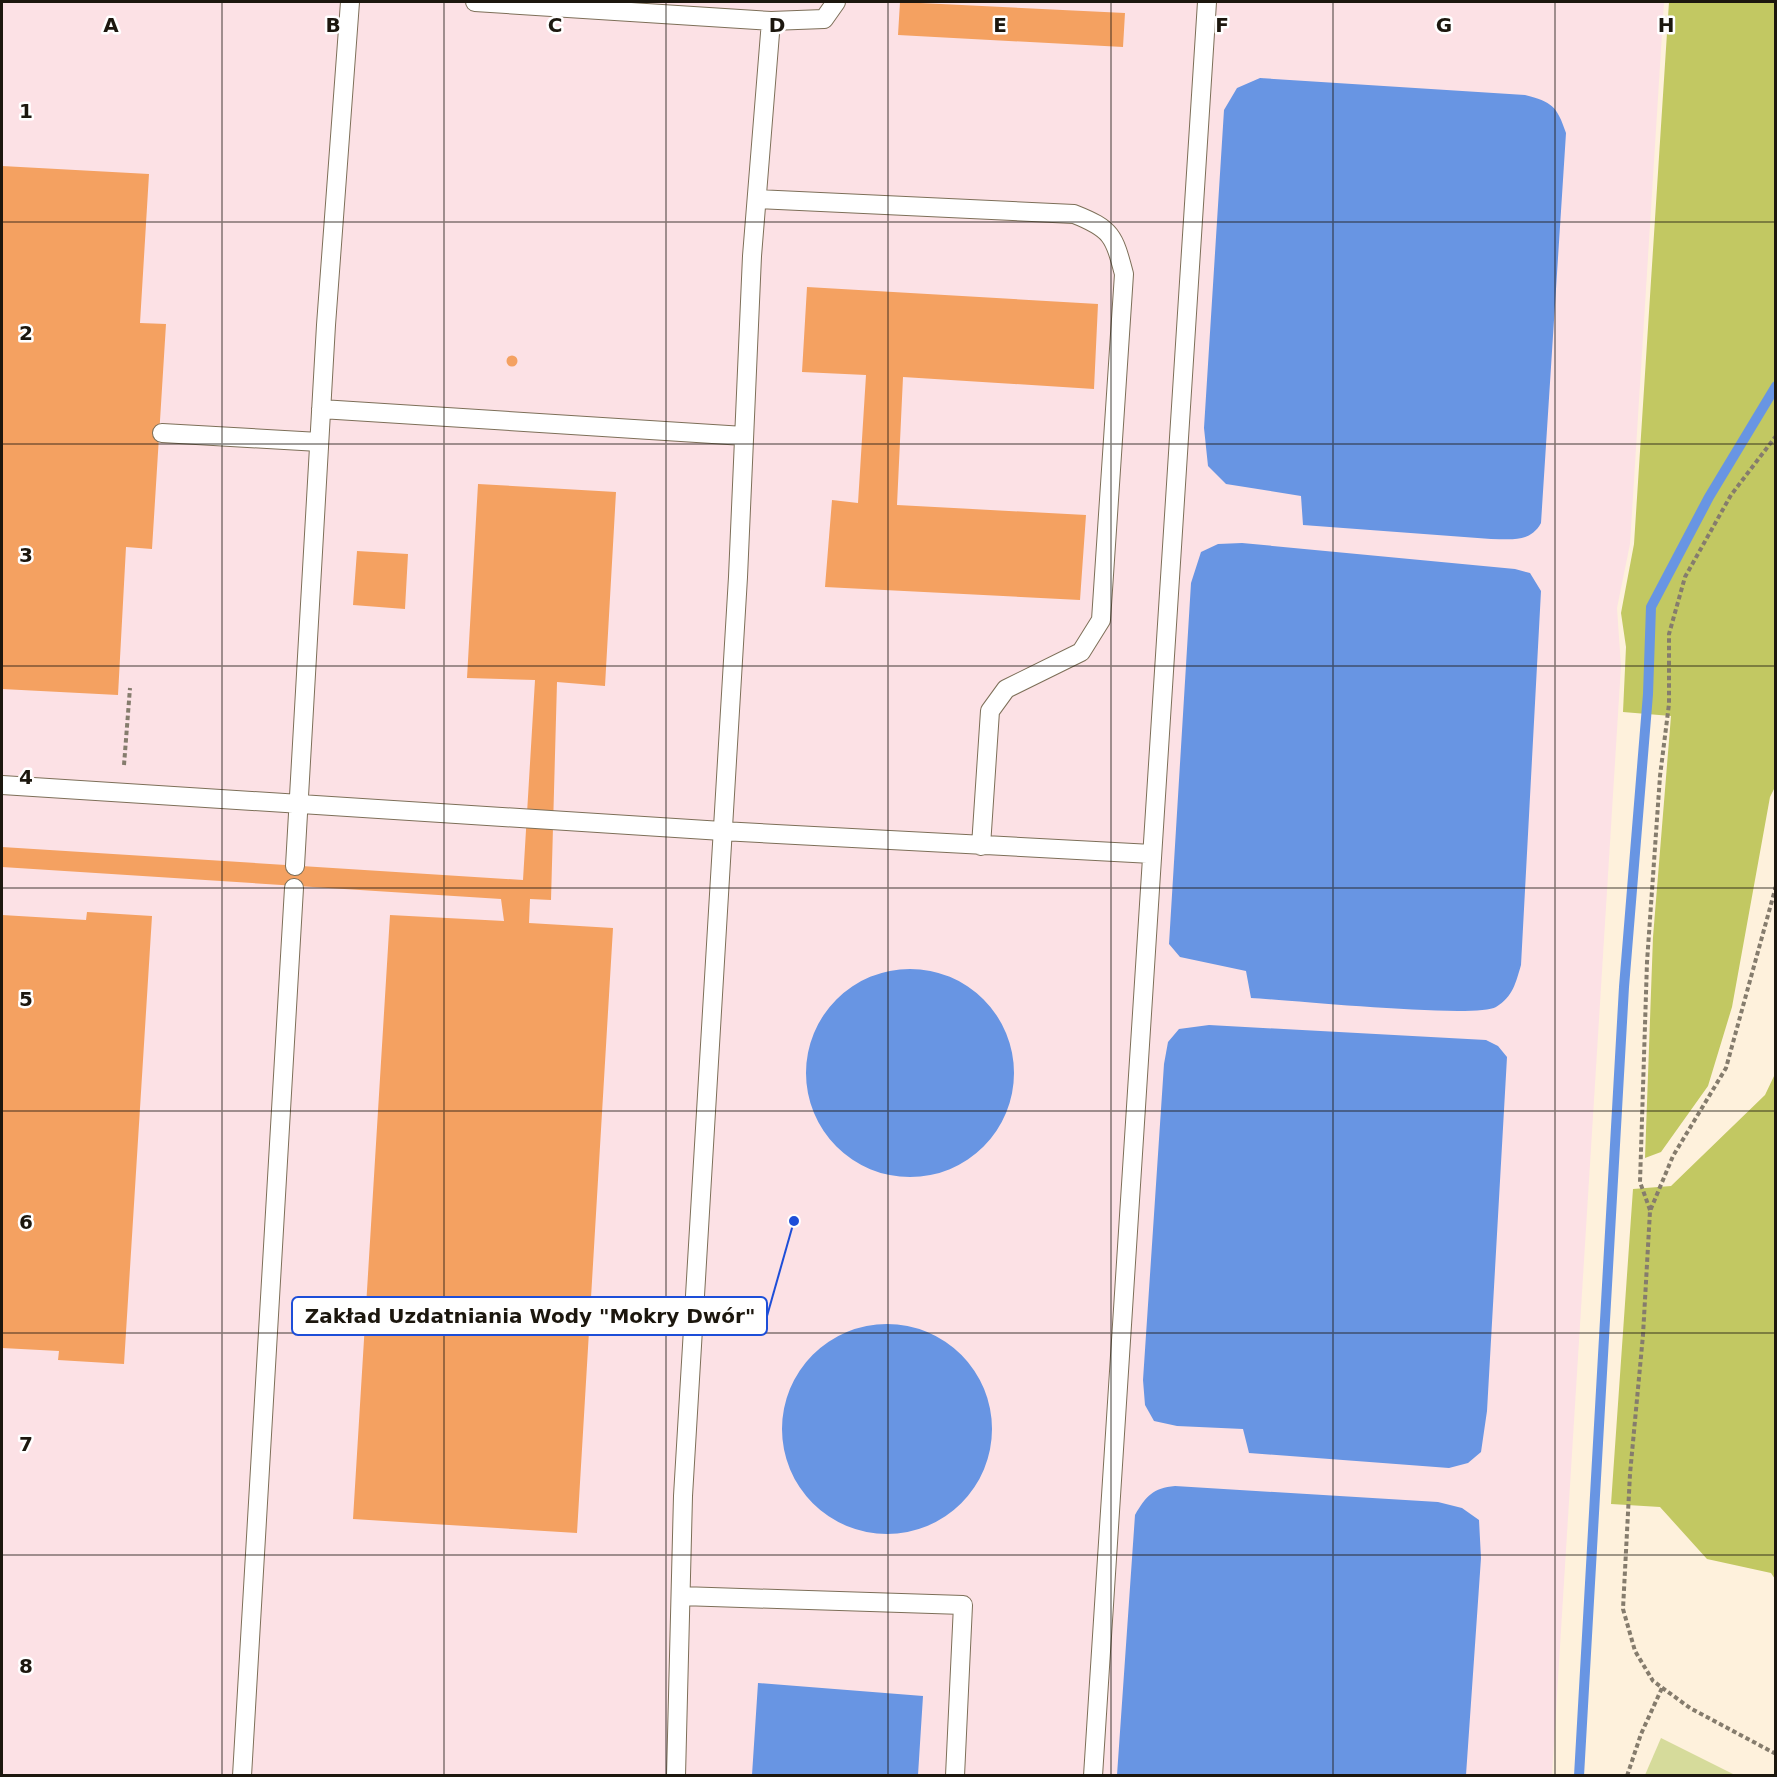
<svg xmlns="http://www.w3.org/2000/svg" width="1777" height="1777" font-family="'DejaVu Sans',sans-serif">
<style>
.industrial{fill:#fce1e5}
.green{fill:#d6db9b}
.forest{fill:#c2c862}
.water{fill:#6895e3}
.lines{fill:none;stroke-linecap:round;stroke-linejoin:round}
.stream{stroke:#6895e3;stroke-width:10}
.building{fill:#f4a161}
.service-casing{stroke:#7d6f58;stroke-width:20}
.path{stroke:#857c6d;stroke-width:4;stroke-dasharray:4.5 3;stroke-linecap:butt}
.service{stroke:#fff;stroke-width:18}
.grid{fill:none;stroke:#1c170e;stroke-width:1.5;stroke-opacity:0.55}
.grid-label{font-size:20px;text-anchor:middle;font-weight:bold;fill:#1c170e;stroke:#fff;stroke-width:5;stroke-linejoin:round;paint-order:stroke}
.leader{fill:none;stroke:#1d4ed8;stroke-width:2}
.callout-dot{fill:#1d4ed8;stroke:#fff;stroke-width:2}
.callout{fill:#fff;stroke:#1d4ed8;stroke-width:2}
.callout-label{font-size:20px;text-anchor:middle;font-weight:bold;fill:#1c170e}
</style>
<rect width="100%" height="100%" fill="#fef1dc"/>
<path class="industrial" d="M2 2H1664L1630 544 1617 608 1621 666 1552 1775 2 1776Z"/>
<path class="green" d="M1661 1738 1735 1775H1645Z"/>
<path class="forest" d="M1669 2H1775L1776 785 1770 797 1732 1007 1708 1086 1661 1152 1645 1158 1653 937 1671 716 1623 712 1626 647 1621 613 1634 544Z
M1775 1074V1579L1771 1573 1707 1559 1660 1507 1611 1504 1633 1189 1671 1186 1765 1095Z"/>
<path class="water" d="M1260 78 1525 95C1552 102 1557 106 1566 133L1541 523C1530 543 1511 539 1491 539L1303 525 1301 496 1226 484 1208 466 1204 428 1224 110 1237 88Z
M1242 543 1515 569 1530 573 1541 591 1521 965C1516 982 1513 997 1496 1007 1476 1019 1288 1000 1251 998L1246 971 1180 957 1169 944 1191 583 1201 552 1218 544Z
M806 1073a104 104 0 1 1 208 0a104 104 0 1 1-208 0Z
M1209 1025 1486 1040 1498 1046 1507 1057 1487 1411 1481 1452 1468 1463 1449 1468 1249 1453 1243 1429 1177 1426 1154 1421 1145 1405 1143 1380 1164 1064 1168 1042 1179 1029Z
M782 1429a105 105 0 1 1 210 0a105 105 0 1 1-210 0Z
M1175 1486 1438 1502 1462 1508 1479 1520 1481 1558 1466 1775H1117L1135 1515C1146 1496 1153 1488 1175 1486Z
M758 1683 923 1696 918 1775H752Z"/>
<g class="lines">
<path class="stream" d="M1579 1776 1624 987 1648 694 1651 607 1709 497 1776 386"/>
</g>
<path class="building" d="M900 2 1125 13 1123 47 898 35Z
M2 166 149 174 140 323 166 324 152 549 126 547 118 695 2 689Z
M807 287 1098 304 1094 389 903 377 897 505 1086 515 1080 600 825 587 832 500 858 503 866 375 802 372Z
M506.5 361a5.5 5.5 0 1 1 11 0a5.5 5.5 0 1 1-11 0Z
M478 484 616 492 605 686 557 682 551 900 530 899 529 923 613 928 577 1533 353 1519 390 915 504 921 501 899 2 867V847L523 880 535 680 467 678Z
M357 551 408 554 405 609 353 605Z
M87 912 152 916 124 1364 58 1360 59 1351 2 1348V915L86 920Z"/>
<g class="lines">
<defs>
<path id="service" d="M475 2 771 21 752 256 738 577 683 1496 676 1776
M771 21 824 19 836 2
M758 199 1074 214C1112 229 1114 236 1124 274L1101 620 1081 652 1006 689 990 711 981 846
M321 409 744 436
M162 433 319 442
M2 785 722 831 1152 854
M295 866 326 325 350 2
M681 1596 963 1605 955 1776
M242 1776 294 888
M1093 1776 1207 2"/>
</defs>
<use href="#service" class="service-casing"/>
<path class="path" d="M124 765 130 688
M1776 886 1726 1068 1673 1156 1650 1211 1643 1335 1630 1474 1623 1609 1635 1651 1653 1681 1690 1708 1776 1754
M1650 1210 1640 1182 1647 962 1660 776 1669 704V634L1685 577 1731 495 1776 436
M1627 1776 1641 1734 1662 1688"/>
<use href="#service" class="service"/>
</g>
<path class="grid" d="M222 2V1776M444 2V1776M666 2V1776M888 2V1776M1111 2V1776M1333 2V1776M1555 2V1776M2 222H1776M2 444H1776M2 666H1776M2 888H1776M2 1111H1776M2 1333H1776M2 1555H1776"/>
<g class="grid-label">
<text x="111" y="32">A</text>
<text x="333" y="32">B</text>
<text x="555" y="32">C</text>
<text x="777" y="32">D</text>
<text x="1000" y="32">E</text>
<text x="1222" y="32">F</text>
<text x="1444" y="32">G</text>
<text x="1666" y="32">H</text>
<text x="26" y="118">1</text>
<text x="26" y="340">2</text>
<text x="26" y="562">3</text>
<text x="26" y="784">4</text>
<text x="26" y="1006">5</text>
<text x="26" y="1229">6</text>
<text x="26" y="1451">7</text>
<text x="26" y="1673">8</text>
</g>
<path class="leader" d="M794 1221L767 1316"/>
<circle class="callout-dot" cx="794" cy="1221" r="6"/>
<rect class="callout" x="292" y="1297" width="475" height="38" rx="6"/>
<g class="callout-label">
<text x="530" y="1323">Zakład Uzdatniania Wody "Mokry Dwór"</text>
</g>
<rect width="1777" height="1777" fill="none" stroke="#1c170e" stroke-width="6"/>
</svg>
